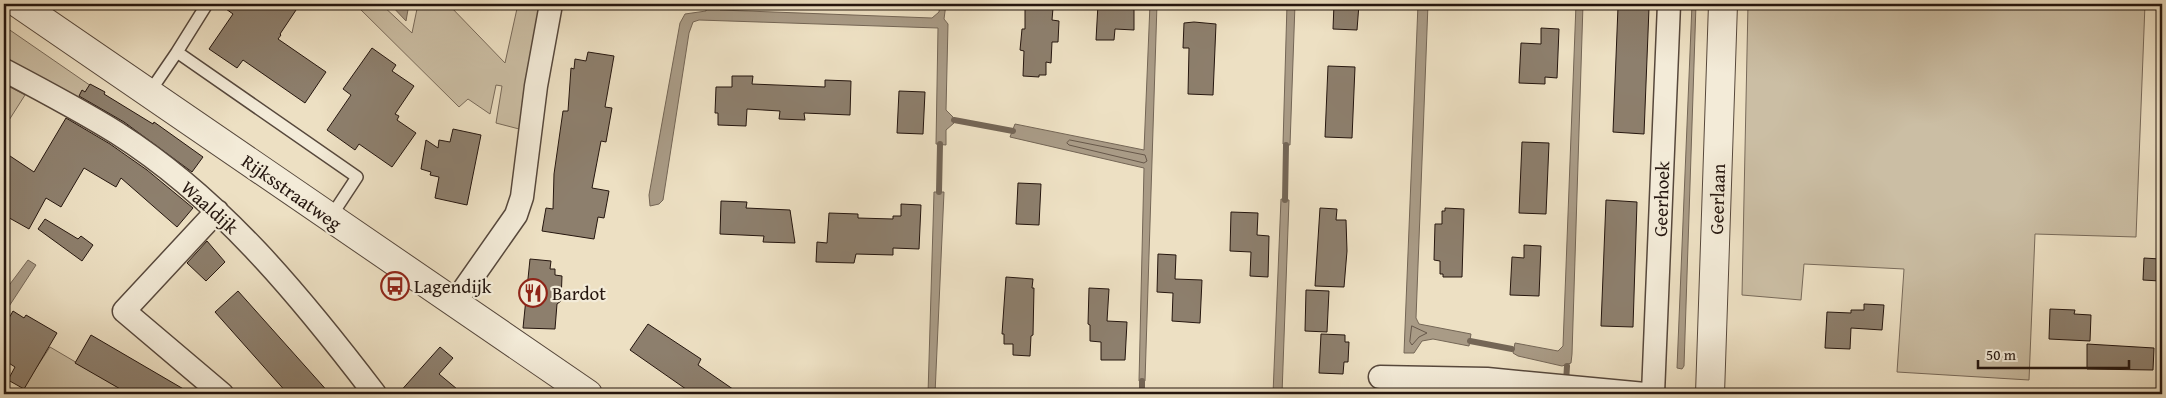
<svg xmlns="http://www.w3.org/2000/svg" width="2166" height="398" font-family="'Gentium Book Plus',serif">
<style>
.green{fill:#cbbea4;stroke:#786a5a}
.water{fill:#a99b86;stroke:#746656}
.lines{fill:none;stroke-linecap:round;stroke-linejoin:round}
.shore{stroke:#67584a;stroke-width:1}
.stream{stroke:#746656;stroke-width:6}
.building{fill:#8d7f6d;stroke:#25160f}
.service-casing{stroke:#57483c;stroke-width:14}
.minor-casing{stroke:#57483c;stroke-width:25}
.tertiary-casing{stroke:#57483c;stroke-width:30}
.service{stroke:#f3ebd8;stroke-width:11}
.minor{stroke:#f3ebd8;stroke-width:22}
.tertiary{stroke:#f3ebd8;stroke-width:28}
.labels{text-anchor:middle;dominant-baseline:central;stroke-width:4.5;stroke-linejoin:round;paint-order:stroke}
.street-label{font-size:19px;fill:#25160f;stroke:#f3ebd8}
.poi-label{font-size:19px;fill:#25160f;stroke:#f3ebd8;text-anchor:start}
</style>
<rect width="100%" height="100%" fill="#ede0c3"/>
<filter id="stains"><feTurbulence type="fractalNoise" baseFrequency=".004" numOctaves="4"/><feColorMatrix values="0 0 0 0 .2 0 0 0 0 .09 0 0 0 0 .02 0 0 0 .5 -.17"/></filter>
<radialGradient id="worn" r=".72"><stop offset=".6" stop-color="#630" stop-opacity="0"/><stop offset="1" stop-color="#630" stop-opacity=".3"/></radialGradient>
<path class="green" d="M355 4H381L412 33 418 4H448L505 63 518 4H542L523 130 496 123 502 86 496 85 490 114 468 99 459 107Z
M1748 4H2145L2136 237 2035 234 2029 380 1897 372 1904 269 1804 264 1801 300 1742 295Z
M4 26 136 117 123 130 4 66Z
M6 85 25 95 4 128V88Z
M50 347 130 394H19Z"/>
<path class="water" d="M390 4H409L406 21Z
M707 4H717V7L720 10 932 18 939 12 940 4H946L944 19 948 24 946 110 954 118V123L946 130V145L936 144 938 28 699 20 693 22 689 33 663 200 659 204 650 206 649 195 680 23 685 14 706 11Z
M1150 4H1157L1145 381H1139L1144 168 1010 137 1015 124 1144 150Z
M1287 4H1295L1290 145 1283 144Z
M1418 4H1428L1416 318 1419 324 1471 334 1469 346 1433 339 1422 341 1414 353H1404Z
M1576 4H1583L1572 354 1571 363 1562 366 1518 356 1513 353 1515 343 1558 351 1563 346Z
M1692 4H1696L1684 366 1682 369 1677 368Z
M934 192H944L935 394H928Z
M1281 199 1289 200 1282 394H1273Z
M28 260 36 265 4 314V292Z"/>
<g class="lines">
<path class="shore" d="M1070 140 1145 155 1147 161 1144 163 1069 145 1067 143Z
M1412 326 1427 333 1419 337 1412 345 1410 342Z"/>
<path class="stream" d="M954 120 1013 131
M939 192 940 144
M1285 200 1286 145
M1470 341 1512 349
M1566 382 1567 366
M1142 394V381"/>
</g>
<path class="building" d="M219 4H300L280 34 281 35 278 39 326 72 305 103 243 60 237 68 209 49 233 14Z
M1098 4H1134V30L1115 29 1114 40H1096Z
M1334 4H1359L1357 30 1333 29Z
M1025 7 1053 8 1052 20 1059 21 1058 42H1052L1051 63 1046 62V75H1039V77L1023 76 1024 51 1020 50 1022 29H1025Z
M1618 7 1649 8 1644 134 1613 132Z
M1194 22 1216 24 1213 95 1188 94 1189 48H1183L1184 23Z
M1541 28 1559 29 1557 78 1545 77V84L1519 83 1521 43 1541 44Z
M372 48 396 65 392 71 414 86 395 114 399 116 397 120 416 133 392 167 359 144 355 150 327 130 351 95 343 89Z
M588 52 614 56 605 107 612 108 606 142 601 141 592 188 609 191 604 218 598 217 594 239 542 231 546 208 553 209 554 174 563 111H568L571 68 574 69 575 59 586 61Z
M1328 66 1355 67 1352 138 1325 137Z
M732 76H753L752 84 825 87V80L851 81 850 115 804 113 805 120 779 119 780 111 747 109 746 126 718 125V113H715L716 87H732Z
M90 84 105 92 104 94 153 124 154 122 203 157 192 172 124 122 79 96 82 90 85 92Z
M899 91 925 92 923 134 897 133Z
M66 118 110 144 147 170 193 208 177 227 121 178 116 187 84 168 61 207 46 198 29 229 4 215V152L34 172Z
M453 129 481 135 467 205 435 198 439 177 430 175 431 172 421 169 426 140 438 148 439 140 450 142Z
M1522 142 1549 143 1546 214 1519 213Z
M1018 183 1041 184 1039 225 1016 224Z
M1606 200 1637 202 1633 327 1601 326Z
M721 201 747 202 746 208 790 210 795 243 763 242 764 236 720 234Z
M901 204 921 205 919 249 893 248V255L856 254 854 263 816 262 817 242 827 243 829 213 858 214V218L893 219V216H901Z
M1320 208 1337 209 1336 220H1346L1347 251 1344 287 1315 286Z
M1445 208 1464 209 1462 277H1443V274H1440V261L1434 260 1435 224H1442V211H1445Z
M1231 212 1258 213 1257 235 1269 236 1268 277 1250 276 1251 252 1230 251Z
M45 219 78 239 81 236 93 245 82 261 38 229Z
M207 241 225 262 206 281 187 263Z
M1524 245 1541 246 1539 296 1510 295 1512 257 1524 258Z
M1158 254 1176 255 1175 279 1202 280 1200 323 1172 321 1173 293 1157 292Z
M2144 258 2160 259V281L2143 280Z
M530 259 551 261 550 269H555V275L562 276 561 301 557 304 555 329 523 328Z
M1006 277 1033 279 1032 288H1034L1033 335 1031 336 1030 356 1013 355V344H1004V334H1002Z
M1089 288 1109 289 1107 321 1127 322 1125 360H1101V342L1090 341V325L1088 324Z
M1306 290 1329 291 1327 332 1305 331Z
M238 291 330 394H288L215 312Z
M1864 304 1884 305 1882 330 1851 328 1850 349 1825 348 1827 312 1851 313V310H1864Z
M2050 309 2075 310 2074 314 2091 315 2090 341 2049 339Z
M13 311 24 318 26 315 57 333 24 389 8 380 15 367 4 360V327Z
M648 324 701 359 698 365 740 394H693L630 350Z
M1321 334 1345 335V342H1349L1348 362H1344L1343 374 1319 373Z
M91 335 192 394H129L75 363Z
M2087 344 2154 348 2153 370 2087 369Z
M440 347 453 358 439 374 463 394H398Z"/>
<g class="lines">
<defs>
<path id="service" d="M177 52 207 4
M149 93 177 52 357 177 330 218"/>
<path id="minor" d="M4 70C42 90 80 110 117 133 221 199 301 297 375 394
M217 211 124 311 222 394
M455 302 516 215 522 197 536 86 551 4
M1380 377 1487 379 1645 394
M1653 394 1669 4"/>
<path id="tertiary" d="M19 4 588 394
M1710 394 1723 4"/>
</defs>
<use href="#service" class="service-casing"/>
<use href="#minor" class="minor-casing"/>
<use href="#tertiary" class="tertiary-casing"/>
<use href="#service" class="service"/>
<use href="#minor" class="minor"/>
<use href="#tertiary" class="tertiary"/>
</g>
<defs>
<symbol id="bus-ring" viewBox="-11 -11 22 22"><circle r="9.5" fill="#f3ebd8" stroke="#8f2418" stroke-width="1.5"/><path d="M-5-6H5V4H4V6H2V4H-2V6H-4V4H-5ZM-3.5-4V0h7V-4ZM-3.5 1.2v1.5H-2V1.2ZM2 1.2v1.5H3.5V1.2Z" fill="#8f2418"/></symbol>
<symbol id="restaurant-ring" viewBox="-11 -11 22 22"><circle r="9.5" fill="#f3ebd8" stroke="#8f2418" stroke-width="1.5"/><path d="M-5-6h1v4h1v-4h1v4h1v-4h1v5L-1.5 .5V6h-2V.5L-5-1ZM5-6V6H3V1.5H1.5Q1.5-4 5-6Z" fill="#8f2418"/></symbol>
</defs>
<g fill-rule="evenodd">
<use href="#bus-ring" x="379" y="270" width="32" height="32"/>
<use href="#restaurant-ring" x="517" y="277" width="32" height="32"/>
</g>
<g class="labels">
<g class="street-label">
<text transform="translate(292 192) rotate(35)">Rijksstraatweg</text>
<text transform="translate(1661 199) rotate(-88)">Geerhoek</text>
<text transform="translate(1717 199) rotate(-88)">Geerlaan</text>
<text transform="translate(210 207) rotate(42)">Waaldijk</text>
</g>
<g class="poi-label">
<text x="414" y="286">Lagendijk</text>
<text x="552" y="293">Bardot</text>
</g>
</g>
<rect width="2166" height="398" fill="none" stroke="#ede0c3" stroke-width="20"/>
<rect x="5" y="5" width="2156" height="388" fill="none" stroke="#25160f" stroke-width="2.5"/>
<rect x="10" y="10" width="2146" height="378" fill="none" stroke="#25160f"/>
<path d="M1978 360v8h151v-8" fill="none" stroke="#25160f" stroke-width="2.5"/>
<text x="1986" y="360" font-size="15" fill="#25160f" stroke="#f3ebd8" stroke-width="4" paint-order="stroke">50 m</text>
<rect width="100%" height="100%" filter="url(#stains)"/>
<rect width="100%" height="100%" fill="url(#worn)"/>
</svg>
